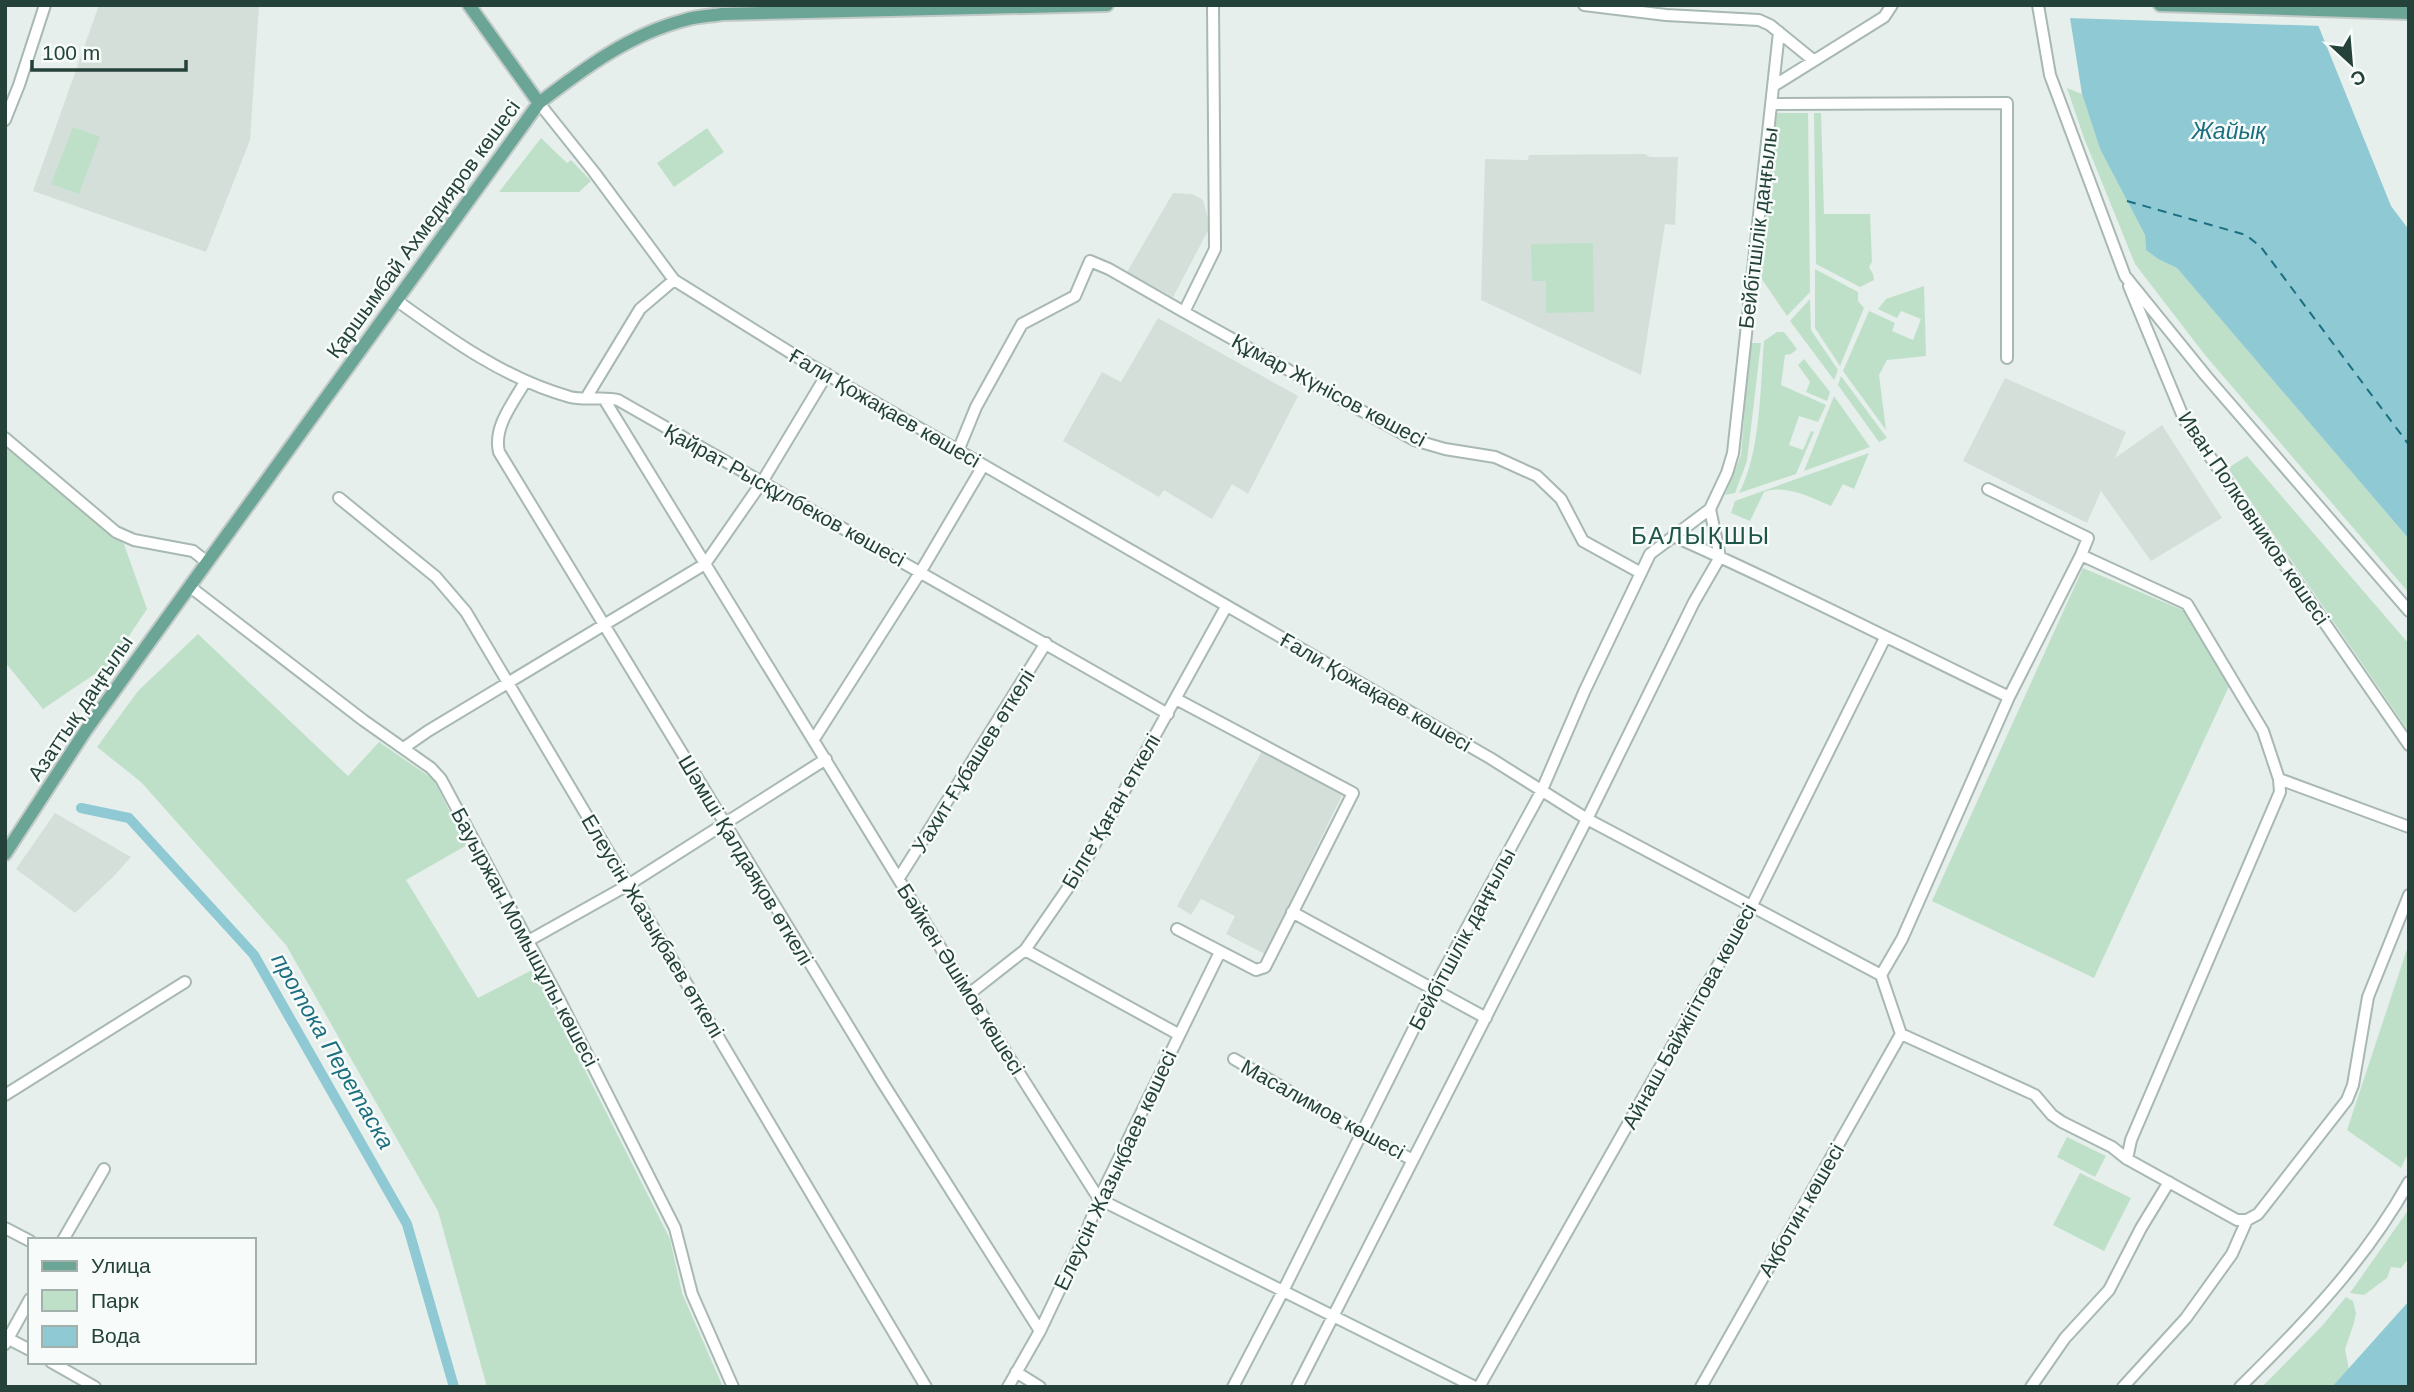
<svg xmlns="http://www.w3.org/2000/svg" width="2414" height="1392" font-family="Helvetica,sans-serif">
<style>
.built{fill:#d4dfda}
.green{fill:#bfe0c8}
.water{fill:#8ec9d4}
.pier{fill:#e6efeb}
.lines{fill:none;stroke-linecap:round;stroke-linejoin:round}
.canal{stroke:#8ec9d4;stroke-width:10}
.ferry{stroke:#1c6f80;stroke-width:2;stroke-dasharray:9 7;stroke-linecap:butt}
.minor-casing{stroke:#a8b8b2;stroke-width:14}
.major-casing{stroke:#c2cac8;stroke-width:16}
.minor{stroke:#fff;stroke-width:10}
.major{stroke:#6aa596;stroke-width:12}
.labels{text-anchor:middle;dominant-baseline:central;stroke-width:5;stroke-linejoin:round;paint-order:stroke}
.street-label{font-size:21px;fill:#24423a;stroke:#f7fbf9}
.water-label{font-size:23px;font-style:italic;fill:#1c6f80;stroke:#f7fbf9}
.quarter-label{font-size:24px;letter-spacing:2px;fill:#1f5548;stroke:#f7fbf9}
</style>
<rect width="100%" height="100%" fill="#e6efeb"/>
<path class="built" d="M99 5 259 6 250 140 206 252 33 191Z
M1644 154 1650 157H1678L1675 225 1665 224 1641 375 1481 300 1485 159 1528 160 1529 155Z
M1173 193 1192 194 1203 200 1210 227 1173 297 1127 272Z
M1158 318 1298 396 1248 494 1232 484 1212 519 1164 490 1159 497 1063 441 1102 372 1121 382Z
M2005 378 2126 432 2115 458 2162 425 2222 518 2151 561 2101 491 2087 523 1963 461Z
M1262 751 1344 791 1265 954 1226 934 1235 916 1201 899 1191 915 1177 906Z
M55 813 131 857 113 877 75 913 16 869Z"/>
<path class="green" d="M2067 88 2082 94 2100 149 2145 235 2146 250 2158 259 2177 268 2409 539V593L2205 355 2135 264 2084 138Z
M1777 113H1808L1810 292 1787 316 1759 275Z
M1814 113H1821L1824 214H1870L1872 262 1869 267 1873 274 1874 280 1860 287 1816 264Z
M73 127 100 137 79 194 51 184Z
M707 128 724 152 674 187 657 163Z
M541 138 567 163 571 160 591 181 579 192H499Z
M1593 243 1594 312 1546 313V281H1532L1531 244Z
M1815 269 1858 292V301L1864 308 1840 366 1815 328Z
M1924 286 1926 356 1887 360 1879 375 1886 430 1843 371 1869 311 1895 323 1892 331 1913 340 1921 319 1901 311 1897 318 1878 309 1886 299Z
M1810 299 1811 330 1838 370 1834 380 1790 321Z
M1777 332H1784L1797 349 1791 354 1785 355 1781 385 1826 405 1818 422 1799 416 1789 445 1803 450 1811 431 1814 432 1796 474 1739 493C1761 452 1760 387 1764 341Z
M1750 343H1761L1747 461 1735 493 1725 495 1741 455Z
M1804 359 1830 392 1827 401 1806 392 1810 382 1798 365Z
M1841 376 1887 438 1879 442 1838 385Z
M1834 396 1870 447 1804 471Z
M5 445 124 544 147 609 111 663 43 709 5 662Z
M1869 453 1854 489 1843 484 1831 506C1812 498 1785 484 1764 492L1750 521 1731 513 1735 501Z
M2247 456 2409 644V732L2228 468Z
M2083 568 2185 611 2230 684 2094 978 1932 901Z
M198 634 348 776 379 742 433 779 467 845 406 880 478 998 534 969 670 1239 682 1293 723 1387H487L438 1211 286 945 141 782 97 747 138 691Z
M2409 943V1151L2401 1168 2347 1130Z
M2067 1137 2106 1156 2095 1177 2057 1157Z
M2080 1173 2131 1198 2104 1251 2053 1225Z
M2409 1209V1258L2401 1268 2391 1267 2387 1278 2364 1295 2350 1293Z
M2346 1297 2353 1301 2356 1313 2354 1323 2345 1349 2349 1370 2332 1387H2262L2322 1326Z"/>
<path class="water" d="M2068 5H2310L2391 206 2409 230V539L2177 268 2158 259 2146 250 2145 235 2100 149 2082 94Z
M2409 1301V1387H2332Z"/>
<path class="pier" d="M2065 5H2314L2322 26 2067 18Z"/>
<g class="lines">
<path class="canal" d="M81 808 129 818 254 955 407 1224 454 1387"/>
<path class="ferry" d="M2127 201 2246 235 2261 247 2409 445"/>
<defs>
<path id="minor" d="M1584 5 1666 15 1759 20 1770 25 1813 60
M2038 5 2050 75 2125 276 2206 376 2409 611
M1775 85 1884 17 1892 5
M539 103 594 172 674 280 807 363 1490 758 1587 819 1881 975 1901 1034 2035 1095 2052 1115 2062 1122 2112 1147 2127 1159 2237 1220H2247
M1773 104 2007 103V358
M5 120 19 85 45 5
M2129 286 2184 419 2409 745
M396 300C450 339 505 379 570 397 586 401 603 396 618 400L1168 714
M1184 312 1414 440 1445 449 1495 457 1537 476 1561 499 1583 541 1641 573
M525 382C513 403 493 427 499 452L881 1080 1040 1331
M586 398 640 309 674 280
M604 399 969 994 1099 1199 1475 1387
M5 438 116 532 134 540 193 551 207 562
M958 451 976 407 1022 324 1075 296 1090 261 1109 269 1184 312 1215 249 1213 5
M339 498 436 577 466 612 926 1387
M1673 536C1787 586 1897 643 2009 697
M2081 555 2187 604 2263 731 2279 779 2280 792 2131 1140 2127 1159
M189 586 363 720 431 768 441 779 558 997 675 1228 692 1294 733 1387
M1176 699 1353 793 1265 967 1256 970 1177 929
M814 739 921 571 983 466
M405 747 428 731 705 564 762 482 827 374
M2279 779 2409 827
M899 878 1046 643
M1292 912 1486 1018
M528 941 628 885 826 759
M1025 950 1178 1034
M1881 975 1902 939 2009 697 2081 555 2088 538 1988 489
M969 994 1025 950 1081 869 1226 607
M1234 1059 1362 1134 1413 1160
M5 1095 185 982
M2247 1220 2258 1214 2347 1100 2353 1085 2368 997 2409 895
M5 1228 30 1241
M63 1240 104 1169
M5 1337 30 1350
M5 1344 30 1299
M51 1362 95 1387
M1016 1372 1040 1387
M1008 1387 1040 1331 1084 1238 1099 1199 1220 952
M1233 1387 1282 1293 1433 990 1541 792 1585 690 1650 554 1710 509 1727 473 1733 453 1779 32
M1297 1387 1587 819 1694 602 1720 557 1710 509
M1479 1387 1751 907 1885 638
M1701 1387 1901 1034
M2031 1387 2065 1338 2109 1290 2141 1228 2169 1182
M2123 1387 2186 1318 2232 1254 2247 1220
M2240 1387C2304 1324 2365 1261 2409 1182"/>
<path id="major" d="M469 5 539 103
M2160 5 2409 13
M5 854 86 730 539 103C583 69 630 34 685 20 697 16 710 16 723 14L1107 5"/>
</defs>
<use href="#minor" class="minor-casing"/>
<use href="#major" class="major-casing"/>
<use href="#minor" class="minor"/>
<use href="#major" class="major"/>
</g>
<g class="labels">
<g class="street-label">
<text transform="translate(1758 228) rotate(-83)">Бейбітшілік даңғылы</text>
<text transform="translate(423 229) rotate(-54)">Қаршымбай Ахмедияров көшесі</text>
<text transform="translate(1329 390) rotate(28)">Құмар Жүнісов көшесі</text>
<text transform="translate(885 408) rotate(30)">Ғали Қожақаев көшесі</text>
<text transform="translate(785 495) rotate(29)">Қайрат Рысқұлбеков көшесі</text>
<text transform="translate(2254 518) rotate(56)">Иван Полковников көшесі</text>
<text transform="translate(1376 692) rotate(30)">Ғали Қожақаев көшесі</text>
<text transform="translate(80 708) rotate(-56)">Азаттық даңғылы</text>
<text transform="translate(973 761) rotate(-58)">Уахит Ғұбашев өткелі</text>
<text transform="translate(1111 811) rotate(-60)">Білге Қаған өткелі</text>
<text transform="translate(746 860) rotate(59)">Шәмші Қалдаяқов өткелі</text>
<text transform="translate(653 926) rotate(59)">Елеусін Жазықбаев өткелі</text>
<text transform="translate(525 937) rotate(62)">Бауыржан Момышұлы көшесі</text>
<text transform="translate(1462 939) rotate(-62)">Бейбітшілік даңғылы</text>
<text transform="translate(961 979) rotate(58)">Бәйкен Әшімов көшесі</text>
<text transform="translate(1689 1016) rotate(-61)">Айнаш Байжігітова көшесі</text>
<text transform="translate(1323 1109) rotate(29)">Масалимов көшесі</text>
<text transform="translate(1115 1170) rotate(-65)">Елеусін Жазықбаев көшесі</text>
<text transform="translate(1801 1210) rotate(-60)">Ақботин көшесі</text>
</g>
<g class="water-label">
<text x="2229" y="131">Жайық</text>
<text transform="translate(333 1051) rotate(60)">протока Перетаска</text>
</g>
<g class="quarter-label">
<text x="1701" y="535">БАЛЫҚШЫ</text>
</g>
</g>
<rect width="2414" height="1392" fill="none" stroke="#24423a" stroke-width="14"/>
<rect x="28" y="1238" width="228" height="126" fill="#f7fbf9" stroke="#a3b1ad" stroke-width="2"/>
<rect x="42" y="1261" width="35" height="10" fill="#6aa596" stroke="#a3b1ad" stroke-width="2"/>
<text x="91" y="1273" font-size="21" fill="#24423a">Улица</text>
<rect x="42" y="1290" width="35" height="21" fill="#bfe0c8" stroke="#a3b1ad" stroke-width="2"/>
<text x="91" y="1308" font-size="21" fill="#24423a">Парк</text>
<rect x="42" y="1326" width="35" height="21" fill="#8ec9d4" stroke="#a3b1ad" stroke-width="2"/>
<text x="91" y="1343" font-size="21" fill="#24423a">Вода</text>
<g transform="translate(2351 63) rotate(154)" stroke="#f7fbf9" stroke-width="5" paint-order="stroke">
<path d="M0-5L12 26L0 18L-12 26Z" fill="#24423a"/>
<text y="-10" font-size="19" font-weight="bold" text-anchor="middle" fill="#24423a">С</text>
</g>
<path d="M32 60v10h154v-10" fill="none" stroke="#24423a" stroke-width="3.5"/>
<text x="42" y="60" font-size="21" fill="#24423a" stroke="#f7fbf9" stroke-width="5" paint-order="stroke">100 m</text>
</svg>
